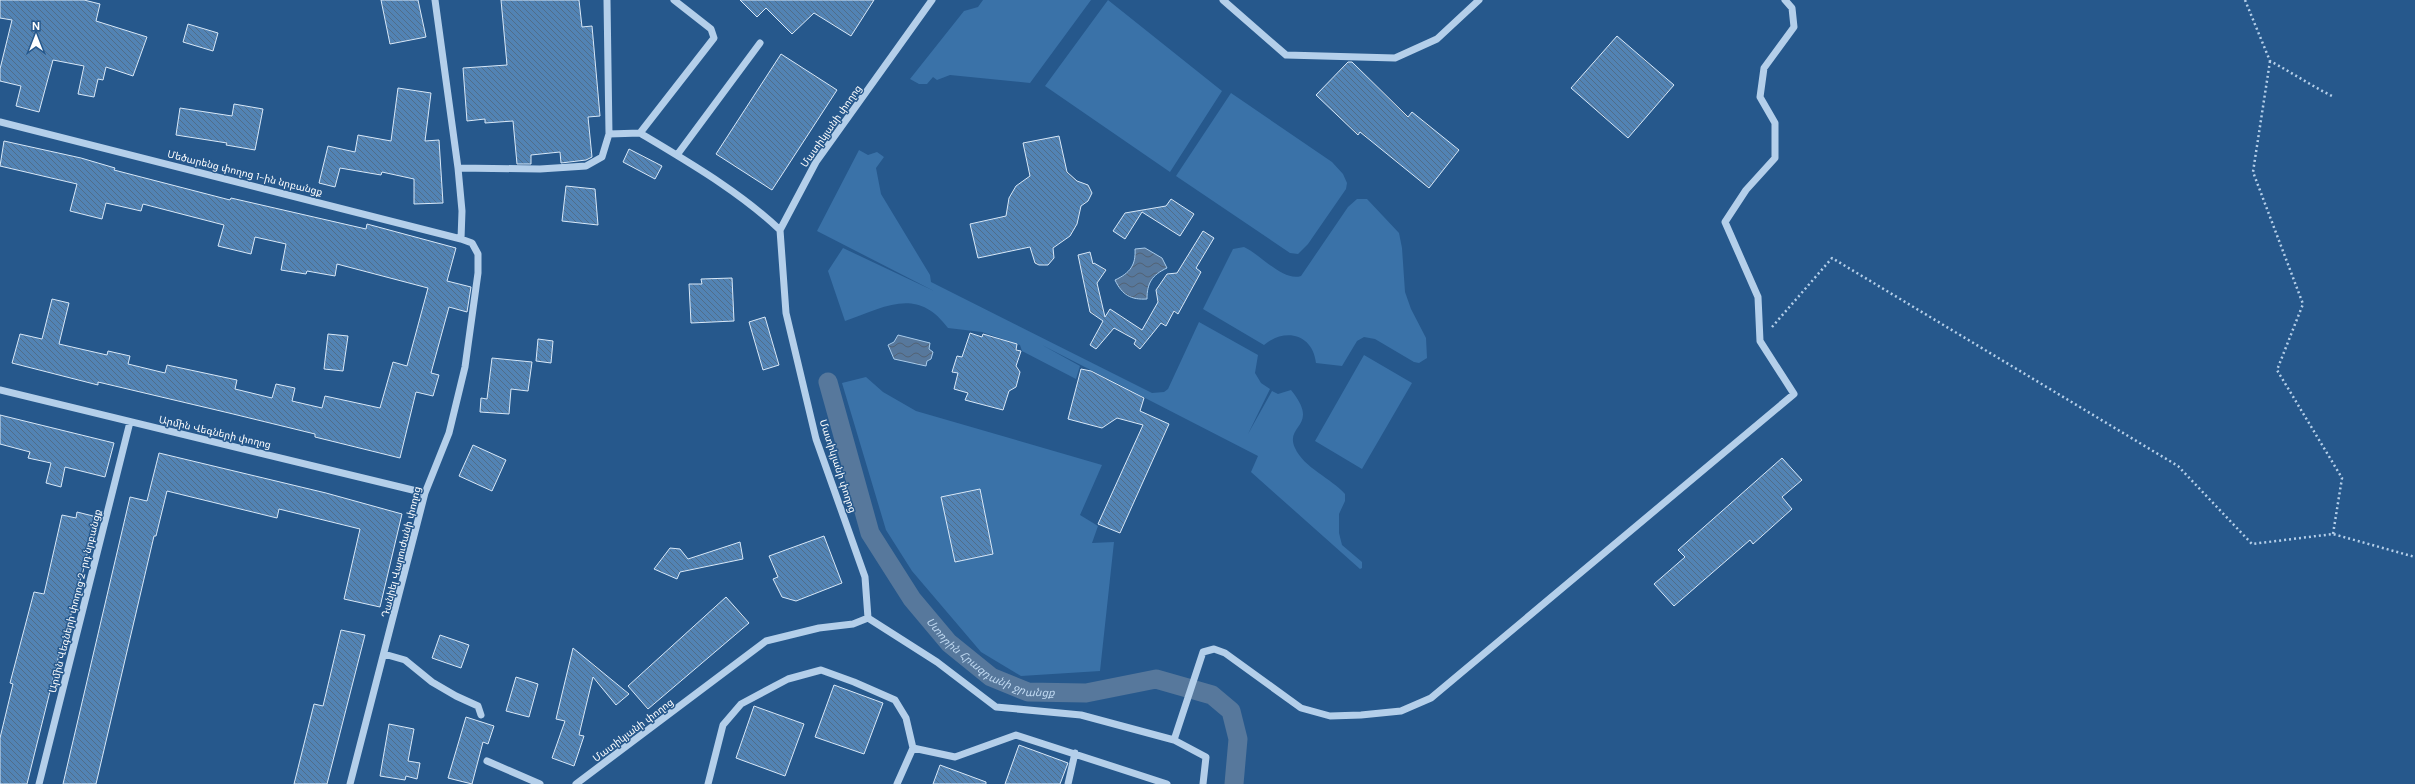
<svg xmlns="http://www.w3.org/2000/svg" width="2415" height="784" font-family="'DM Sans','Noto Sans Armenian',sans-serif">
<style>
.grass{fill:#3a72a8}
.water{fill:url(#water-waves);stroke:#a8cbeb}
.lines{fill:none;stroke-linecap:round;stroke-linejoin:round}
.canal{stroke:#57789c;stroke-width:19}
.building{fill:url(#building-back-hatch);stroke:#d8e8f8}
.path{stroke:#b4cfea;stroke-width:2.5;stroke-dasharray:2 3;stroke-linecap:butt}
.minor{stroke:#b4cfea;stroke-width:7}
.labels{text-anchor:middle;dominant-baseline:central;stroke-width:3;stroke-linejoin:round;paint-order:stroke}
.street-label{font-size:10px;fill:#fff;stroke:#26588c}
.water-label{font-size:11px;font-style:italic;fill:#c0d9f1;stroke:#26588c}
</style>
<defs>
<pattern id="water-waves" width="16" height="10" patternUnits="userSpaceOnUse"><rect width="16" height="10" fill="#57789c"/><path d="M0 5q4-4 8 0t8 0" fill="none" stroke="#526274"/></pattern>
<pattern id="building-back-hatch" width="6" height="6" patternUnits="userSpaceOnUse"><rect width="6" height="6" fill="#5283b4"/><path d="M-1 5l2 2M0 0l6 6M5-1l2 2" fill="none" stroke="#506d8a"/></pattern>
</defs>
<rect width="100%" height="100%" fill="#26588c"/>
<path class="grass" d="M983 0H1091L1030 83 950 75 937 80 933 77 927 84H919L910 79 964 11 978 7Z
M1108 0 1222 91 1170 172 1045 86Z
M1231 93 1332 162 1343 174 1347 183 1346 189 1308 244 1298 254 1290 253 1176 176Z
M859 150 868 155 877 152 884 157 876 168 881 194 930 275 931 282 1152 393 1164 392 1168 389 1199 322 1258 355 1255 373 1261 383 1270 389 1248 434 1272 391 1278 394 1291 390C1321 427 1284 424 1295 448 1304 468 1331 478 1345 494V501L1339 514V533L1342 545 1362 562V568L1360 569 1251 472 1258 456 1042 345 1080 366 1076 379 1022 351 1020 345 982 332 948 328C917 286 885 307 845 321L828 271 843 248 934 291 817 231Z
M1357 199H1367L1399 233 1402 248 1405 292 1411 309 1426 338 1427 358 1419 363 1414 362 1375 339 1364 337 1357 341 1342 366 1316 363C1313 334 1285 327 1264 345L1203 309 1233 249 1244 247C1260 254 1283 282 1301 276L1348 207Z
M1364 355 1412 383 1362 469 1315 441Z
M866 377 883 392 916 411 1102 465 1080 515 1098 526 1092 543 1114 542 1100 671 1021 676 981 652 912 571 886 530 842 383Z"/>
<path class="water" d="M1145 248 1162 258 1167 268C1152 275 1147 283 1147 299 1131 300 1122 295 1115 280 1130 273 1136 265 1135 249Z
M898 335 930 343 929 349 933 352 931 359 927 361 926 366 894 359 888 345 894 342Z"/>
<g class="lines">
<path class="canal" id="s1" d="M828 382 870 533 912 599 949 643 991 677 1028 692 1086 693 1156 679 1212 695 1231 711 1238 739 1234 784"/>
</g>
<path class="building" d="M0 0H84L100 4 96 21 147 37 133 76 106 67 103 80 98 79 94 97 78 94 84 66 53 60 39 112 16 106 21 86 0 81V69L12 20 0 18Z
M381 0H418L426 37 390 44Z
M501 0H579L582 27 592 26 600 116 588 117 592 157 586 160 561 163 560 152 531 155V164H517L513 121 485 123V119L467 121 463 68 507 65Z
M740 0H874L851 36 814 13 792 34 766 8 757 17Z
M188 24 218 33 213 51 183 42Z
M1617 36 1674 85 1628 138 1571 88Z
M781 54 837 90 772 190 716 154Z
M1348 62H1352L1408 117 1412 112 1459 150 1429 188 1360 132 1358 135 1316 95Z
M398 88 431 93 425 141 439 140 443 203 414 204V179L382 172 381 175 340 168 335 187 319 183 328 146 355 152 358 135 391 141Z
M234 104 263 109 255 150 226 145 227 143 176 135 180 108 232 116Z
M1059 136 1067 172 1077 181 1088 185 1092 193 1088 201 1081 206 1077 224 1070 236 1053 248 1054 258 1048 265H1039L1035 263 1030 247 978 258 970 224 1006 216 1009 198 1016 186 1030 176 1023 143Z
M4 141 81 158 115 168 114 170 230 200 231 198 366 229 367 224 456 248 447 281 471 287 467 312 449 307 431 373 439 375 433 396 416 392 400 458 315 437V434L229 413 98 382V385L12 363 20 334 42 339 52 299 69 303 59 344 107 355 108 351 130 356 128 364 165 373 167 365 237 380 235 389 272 398 276 384 295 388 292 401 322 408 325 396 380 408 393 362 407 366 428 288 337 264 335 276 307 271 306 274 281 270 286 244 255 237 251 254 218 246 224 225 143 204 141 211 106 203 102 219 70 211 77 184 0 166Z
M629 149 662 166 655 179 623 162Z
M566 186 595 189 598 225 562 221Z
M1171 199 1194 214 1180 236 1142 212 1125 239 1113 231 1125 213 1166 206Z
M1203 231 1214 238 1196 268 1201 272 1178 314 1174 311 1166 326 1161 323 1140 349 1134 344 1136 340 1114 328 1096 349 1090 345 1103 321 1090 312 1078 255 1090 252 1093 264 1094 263 1106 270 1097 283 1105 317 1110 309 1142 330 1158 302 1156 290 1167 274 1177 273Z
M732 278 734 321 691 323 689 284H702L701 279Z
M765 317 779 365 763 370 749 322Z
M970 333 982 337 983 334 1017 344 1016 350 1021 351 1016 366 1020 372 1016 387 1009 391 1003 410 965 400 968 393 954 389 958 373 952 372 957 356 962 357Z
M328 334 348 336 343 371 324 369Z
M538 339 553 341 551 363 536 361Z
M492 358 532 362 528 391 511 389 509 414 480 412 481 398 487 399Z
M1081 369 1091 371 1144 398 1140 411 1169 424 1120 533 1098 524 1143 425 1117 418 1102 428 1068 419Z
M0 415 114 443 105 477 65 467 61 487 46 483 51 463 28 458 30 452 0 444Z
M473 445 506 460 492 491 459 476Z
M159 453 326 493 402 514 380 607 344 599 360 529 279 509 277 518 167 491 156 536H154L96 784H63L130 497 147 501Z
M1782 458 1802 480 1782 497 1792 509 1753 544 1750 540 1674 606 1654 584 1685 557 1678 550Z
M980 489 993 554 955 562 941 497Z
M77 512 97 517 61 652 60 651 27 784H0V738L13 684 10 683 34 592 44 594 62 515 76 518Z
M824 536 842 583 796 601 782 597 773 579 778 577 769 556Z
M740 542 743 559 680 572 677 579 654 569 670 548 680 549 688 559Z
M726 597 749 623 648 709 628 686Z
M341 630 365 635 327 784H294L314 704 323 706Z
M440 635 469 645 461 668 432 658Z
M573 648 629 694 616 705 593 677 579 735 584 736 574 766 552 758 565 721 556 719Z
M516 677 538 684 529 717 506 711Z
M834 685 883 703 864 754 815 737Z
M754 706 804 724 785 776 736 758Z
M466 717 494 726 488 744 483 742 472 784 448 778Z
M389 724 414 729 408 761 420 763 417 779 406 776 405 780 380 776Z
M1019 745 1068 763 1060 784H1005Z
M940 765 986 782V784H933Z"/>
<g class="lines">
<path class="path" d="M2245 0 2270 61C2291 72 2310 85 2332 96
M2270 61 2253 172 2303 304 2277 370 2342 478 2333 534
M1772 327 1832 258 2178 466 2252 544 2333 534 2415 557"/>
<path class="minor" d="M435 0 458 168 462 211 461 239
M1223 0 1286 55 1395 58 1437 39 1479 0
M0 122 461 239 472 243 478 254V273L465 367 449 433 425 493 350 784
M640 133C688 162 739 191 780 230
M609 134 640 133 714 38 711 29 674 0
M677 155 760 43
M458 168 540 169 586 166 602 157 609 134 607 0
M0 390 425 493
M868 618 865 577 816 439 786 313 780 230 816 162 932 0
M868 618 937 662 996 707 1081 715 1174 740 1206 757 1203 784
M384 654 405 660 432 682 456 696 478 706 481 715
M1174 740 1203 652 1214 649 1225 653 1301 708 1330 716 1361 715 1401 711 1431 698 1794 394 1760 341 1758 297 1725 222 1746 190 1775 158V123L1760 97 1764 68 1794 27 1792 8 1785 0
M913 748 955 757 1016 735 1167 784
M487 761 540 784
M39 784 130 422
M576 784 766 641 819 628 853 624 868 618
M708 784 723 725 741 704 788 679 821 670 854 682 895 700 906 718 913 748 897 784
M1068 784 1075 753"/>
</g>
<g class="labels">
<g class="street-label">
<text transform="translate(831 126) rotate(-55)">Մատիկյանի փողոց</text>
<text transform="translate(245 173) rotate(14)">Մեծարենց փողոց 1-ին նրբանցք</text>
<text transform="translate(215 432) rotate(13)">Արմին Վեգների փողոց</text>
<text transform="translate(838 466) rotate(72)">Մատիկյանի փողոց</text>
<text transform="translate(401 552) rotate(-76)">Դանիել Վարուժանի փողոց</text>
<text transform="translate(75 601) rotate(-76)">Արմին Վեգների փողոց 2-րդ նրբանցք</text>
<text transform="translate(633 730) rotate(-37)">Մատիկյանի փողոց</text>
</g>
<g class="water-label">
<text stroke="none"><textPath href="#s1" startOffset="337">Ստորին Հրազդանի ջրանցք</textPath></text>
</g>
</g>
<g transform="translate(36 36)" stroke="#26588c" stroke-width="3" paint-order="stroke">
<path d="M0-3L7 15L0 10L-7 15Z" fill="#ffffff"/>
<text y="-6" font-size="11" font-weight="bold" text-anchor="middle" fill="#ffffff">N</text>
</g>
</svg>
